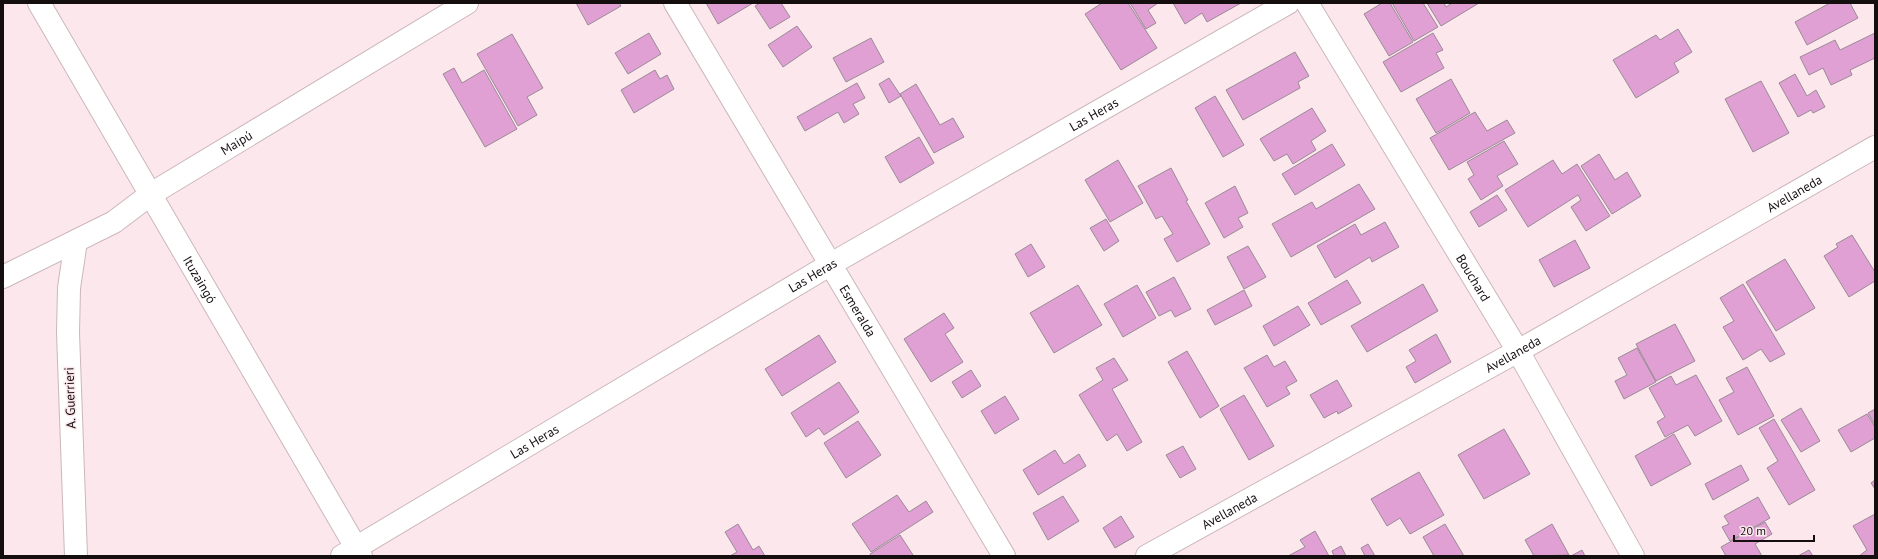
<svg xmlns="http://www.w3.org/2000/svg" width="1878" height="559" font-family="'PT Sans',sans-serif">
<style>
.building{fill:#e0a0d4;stroke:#998b96}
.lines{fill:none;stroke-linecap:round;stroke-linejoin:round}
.street-casing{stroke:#cbb7bc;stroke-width:24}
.street{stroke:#fff;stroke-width:22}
.labels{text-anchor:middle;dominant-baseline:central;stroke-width:3;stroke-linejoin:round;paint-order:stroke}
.street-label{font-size:13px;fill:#140e0f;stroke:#fce7ec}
</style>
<rect width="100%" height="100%" fill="#fce7ec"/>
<path class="building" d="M576 3H619L621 6 588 25Z
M706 3H753L718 24Z
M760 3H781L790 17 770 29 755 6Z
M1102 3H1128L1157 48 1121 70 1085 14Z
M1130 3H1158L1148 10 1156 23 1146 29Z
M1173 3H1241L1207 22 1202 13 1185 24Z
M1382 3H1390L1413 42 1389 56 1364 14Z
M1392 3H1423L1438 27 1414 41Z
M1427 3H1444L1446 7 1452 3H1479L1441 26Z
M1830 3H1850L1858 18 1807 45 1795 22Z
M797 26 812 47 783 67 768 45Z
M1678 29 1692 52 1674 63 1679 72 1636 98 1613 60 1656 35 1660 40Z
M649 33 661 54 628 74 615 53Z
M1433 33 1443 50 1436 53 1444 68 1401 92 1383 62Z
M1875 33V58L1850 70 1852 75 1831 85 1823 68 1809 75 1800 57 1835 40 1840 50Z
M512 34 543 88 527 97 537 115 518 126 477 54Z
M871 38 884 62 846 82 833 58Z
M1295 52 1309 76 1298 82 1300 88 1243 120 1226 90Z
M454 68 462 83 484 70 517 129 485 147 443 74Z
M655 70 660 79 667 75 674 89 634 113 621 90Z
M1795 74 1807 96 1816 90 1825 107 1813 113 1811 110 1798 117 1779 83Z
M889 78 901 96 889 103 879 84Z
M1451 79 1470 113 1436 133 1416 99Z
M1761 81 1789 133 1753 152 1725 99Z
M857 83 865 98 853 104 859 114 844 123 838 112 805 131 797 117Z
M916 84 940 125 953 118 964 137 934 153 900 94Z
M1215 96 1244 145 1223 157 1195 108Z
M1312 108 1326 131 1311 141 1316 150 1293 164 1287 154 1274 161 1260 139Z
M1475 112 1487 131 1507 120 1515 133 1449 170 1430 138Z
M919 137 934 163 900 183 885 157Z
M1504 141 1518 164 1497 176 1503 186 1481 200 1468 179 1474 175 1467 162Z
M1332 144 1345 165 1295 195 1282 174Z
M1599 154 1615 180 1627 172 1641 196 1612 214 1581 166Z
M1118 160 1143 203 1110 222 1085 180Z
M1553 160 1562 174 1577 164 1610 216 1586 231 1571 207 1581 200 1578 195 1528 227 1505 190Z
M1171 168 1188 200 1186 201 1210 244 1177 262 1164 239 1173 234 1162 216 1156 219 1138 186Z
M1359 184 1375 209 1291 257 1272 224 1312 202 1316 209Z
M1235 186 1248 213 1238 218 1243 227 1224 238 1205 203Z
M1497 195 1507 210 1479 227 1470 212Z
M1106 219 1119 241 1104 251 1090 228Z
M1385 222 1399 247 1372 262 1370 257 1335 278 1317 246 1355 224 1361 235Z
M1852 235 1875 272V281L1849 297 1824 256 1838 247 1836 244Z
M1575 240 1590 268 1554 287 1539 260Z
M1031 244 1045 267 1028 277 1015 254Z
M1248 246 1266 277 1244 289 1227 257Z
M1785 259 1815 308 1776 331 1746 282Z
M1174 277 1191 309 1175 317 1171 310 1159 316 1146 292Z
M1347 280 1361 303 1321 325 1308 303Z
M1423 284 1438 311 1367 352 1351 326Z
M1743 284 1785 354 1770 362 1761 349 1743 360 1723 327 1734 321 1720 298Z
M1078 285 1102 325 1054 353 1030 313Z
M1137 285 1156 318 1123 337 1104 304Z
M1244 290 1252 306 1215 325 1207 310Z
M1298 306 1310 325 1274 346 1263 326Z
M944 313 954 328 945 334 963 362 931 382 904 339Z
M1675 324 1695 361 1656 381 1636 344Z
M1436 334 1451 362 1415 383 1406 367 1416 361 1409 350Z
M819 335 836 362 782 396 765 369Z
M1637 348 1656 382 1624 399 1615 381 1627 375 1618 358Z
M1187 351 1219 406 1200 418 1168 362Z
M1267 355 1274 367 1285 361 1297 381 1286 387 1290 394 1267 407 1244 368Z
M1114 358 1128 380 1112 389 1142 442 1127 451 1117 434 1107 441 1079 395 1103 380 1096 368Z
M1747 367 1774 416 1738 435 1719 400 1734 392 1726 378Z
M971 370 981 386 962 398 952 382Z
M1696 375 1722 421 1695 436 1688 425 1665 437 1657 422 1665 417 1649 388 1671 376 1676 385Z
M1337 380 1352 406 1338 414 1337 411 1324 418 1310 395Z
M839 382 859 412 824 435 819 428 806 437 791 413Z
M1244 395 1274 446 1249 460 1220 409Z
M1005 396 1019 419 995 434 981 411Z
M1801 408 1820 441 1801 452 1781 420Z
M1875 409V425L1868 413Z
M1867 414 1875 427V438L1851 452 1838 430Z
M1774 419 1815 490 1789 505 1767 468 1778 461 1759 428Z
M858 421 881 455 846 478 824 443Z
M1504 429 1530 474 1484 499 1458 455Z
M1674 434 1691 464 1651 486 1635 456Z
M1183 446 1196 469 1180 478 1166 455Z
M1055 450 1064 464 1079 454 1086 466 1038 495 1023 470Z
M1741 465 1749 480 1713 500 1705 484Z
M1419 472 1444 515 1410 534 1400 518 1387 526 1371 499Z
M1875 480V489L1871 483Z
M897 495 909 512 926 501 933 512 871 552 852 524Z
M1063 496 1079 521 1048 540 1033 513Z
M1758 497 1770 518 1730 541 1722 527 1729 524 1724 516Z
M1875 514V556H1859L1867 550 1853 526Z
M1121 516 1134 537 1115 548 1103 528Z
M1765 522 1772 534 1755 544 1762 556H1726L1721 547Z
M738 524 753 550 759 546 765 556H730L737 552 725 532Z
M1445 524 1464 556H1434L1423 537Z
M1552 524 1569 555 1534 556 1525 540Z
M1315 531 1329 556H1288L1305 547 1300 540Z
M900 535 913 555 910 556H871L870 554Z
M1368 544 1375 556H1365L1361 548Z
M1341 546 1346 556H1334L1332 551Z
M1582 550 1585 556H1571Z
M1809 550 1813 556H1798Z"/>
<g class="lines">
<defs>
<g id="street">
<path id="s1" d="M39 3 361 556"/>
<path id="s2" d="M675 3 1004 556"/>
<path id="s3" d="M1307 3 1518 351 1633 556"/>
<path id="s4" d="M3 277 114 222 151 194 467 3"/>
<path d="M76 556 68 333 69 288 76 241"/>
<path id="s5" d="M342 556 831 264 1288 3"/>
<path id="s6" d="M1147 556 1518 351 1875 147"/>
</g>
</defs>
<use href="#street" class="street-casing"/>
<use href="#street" class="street"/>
</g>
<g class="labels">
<g class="street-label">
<text stroke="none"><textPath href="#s5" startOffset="872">Las Heras</textPath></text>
<text stroke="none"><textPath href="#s4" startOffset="270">Maipú</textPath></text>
<text stroke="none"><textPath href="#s6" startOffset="742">Avellaneda</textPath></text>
<text stroke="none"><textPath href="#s5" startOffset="548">Las Heras</textPath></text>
<text stroke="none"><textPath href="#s3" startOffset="321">Bouchard</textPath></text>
<text stroke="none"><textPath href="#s1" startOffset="320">Ituzaingó</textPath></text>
<text stroke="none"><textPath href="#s2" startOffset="358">Esmeralda</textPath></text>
<text stroke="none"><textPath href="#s6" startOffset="418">Avellaneda</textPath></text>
<text transform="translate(70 398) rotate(-92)">A. Guerrieri</text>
<text stroke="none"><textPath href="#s5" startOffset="224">Las Heras</textPath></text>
<text stroke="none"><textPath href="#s6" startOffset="94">Avellaneda</textPath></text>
</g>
</g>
<rect width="1878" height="559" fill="none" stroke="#140e0f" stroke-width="8"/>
<path d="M1734 535v6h80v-6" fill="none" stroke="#140e0f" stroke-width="2"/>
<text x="1740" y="535" font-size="12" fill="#140e0f" stroke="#fce7ec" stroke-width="3" paint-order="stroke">20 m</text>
</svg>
